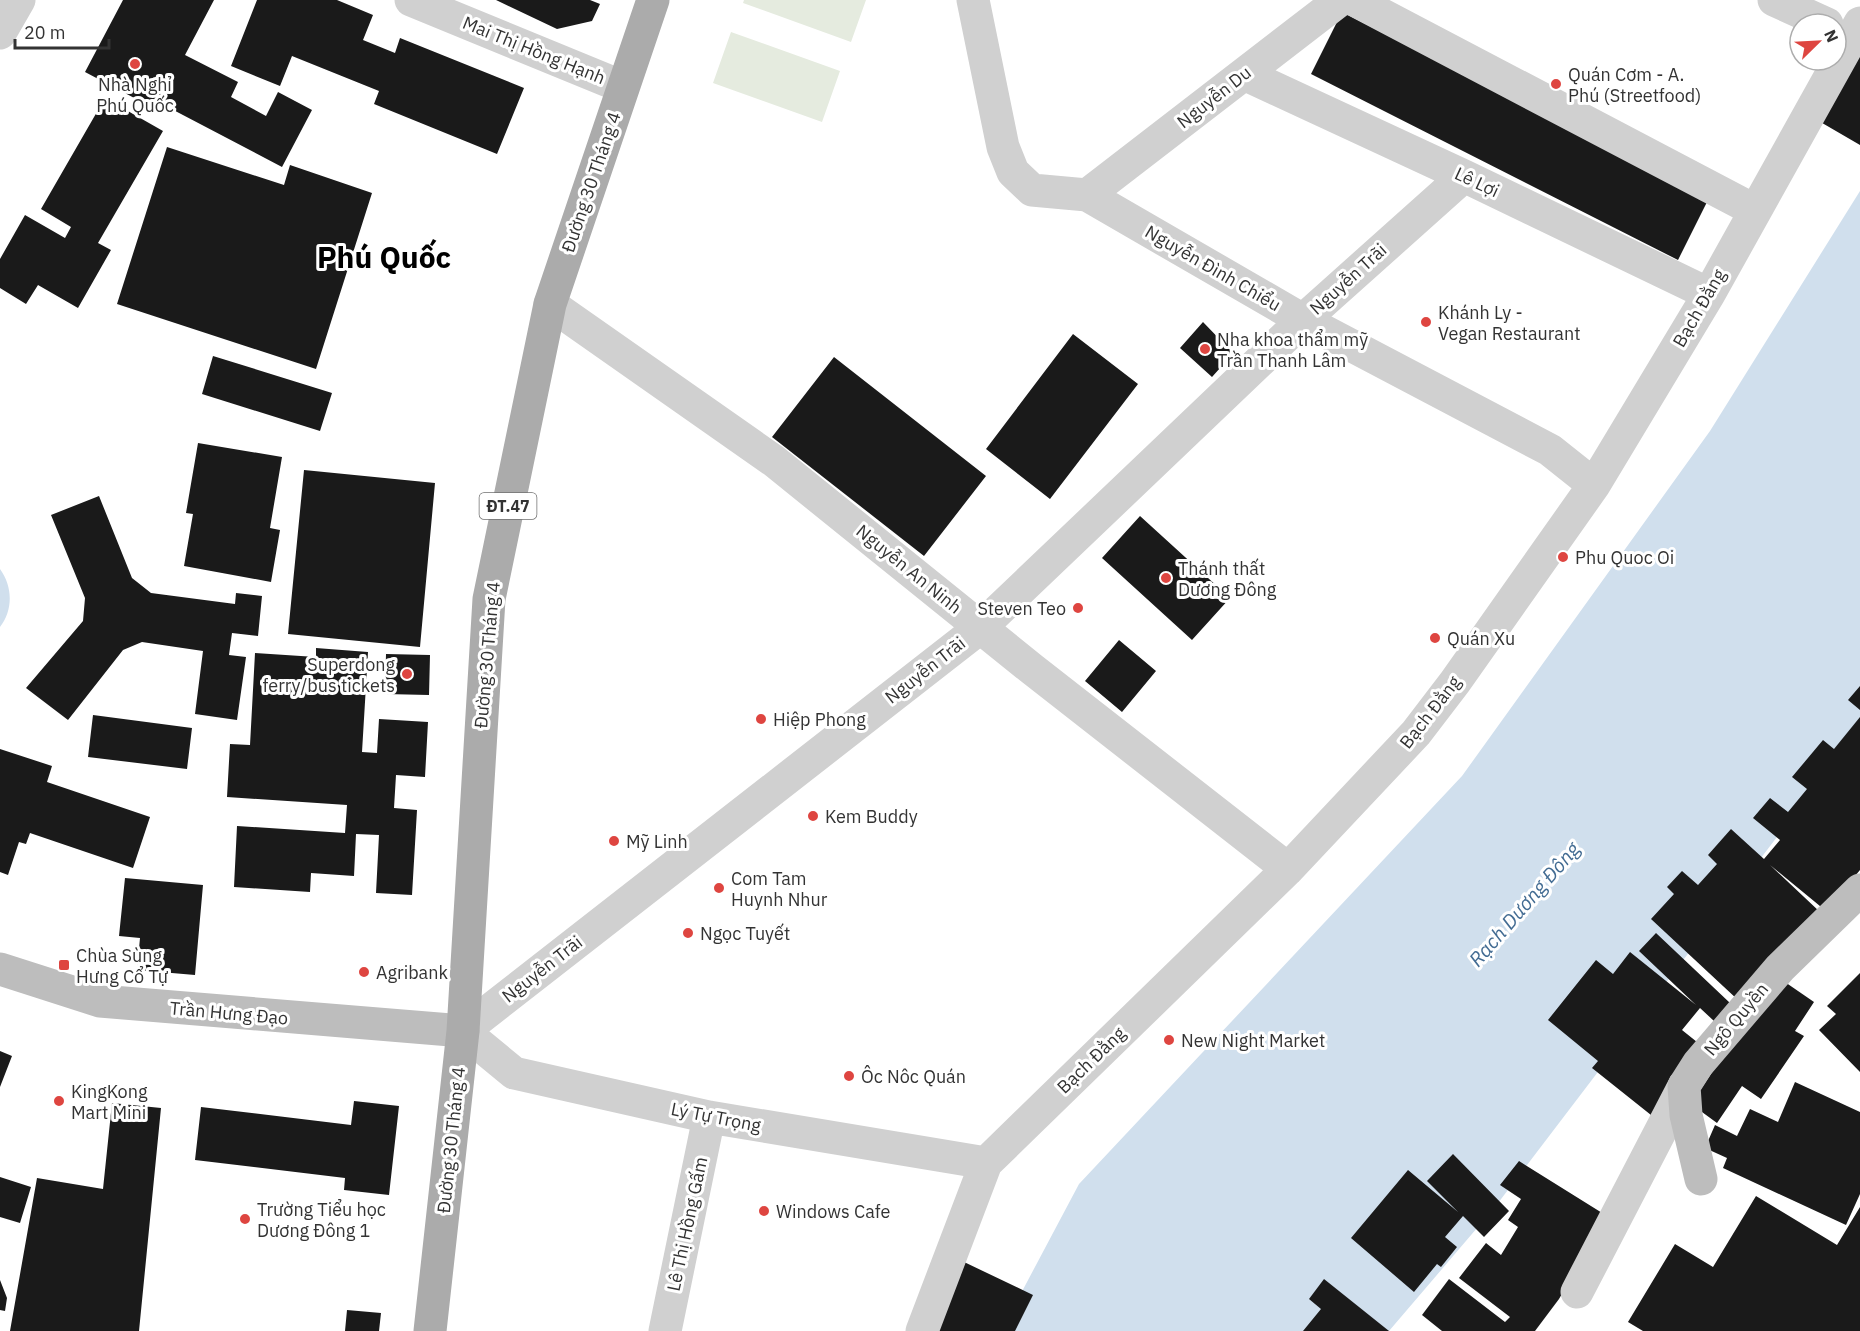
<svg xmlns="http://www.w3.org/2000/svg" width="1860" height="1331" font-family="'IBM Plex Sans',sans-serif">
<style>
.green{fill:#e5ebdf}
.water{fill:#d0dfed}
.building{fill:#1a1a1a}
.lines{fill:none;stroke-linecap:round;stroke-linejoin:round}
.street{stroke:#d0d0d0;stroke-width:33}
.secondary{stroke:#bdbdbd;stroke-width:33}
.primary{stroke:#ababab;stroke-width:33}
.poi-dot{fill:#de4540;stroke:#fff;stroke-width:2}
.labels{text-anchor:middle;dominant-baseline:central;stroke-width:6;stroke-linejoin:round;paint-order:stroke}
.shield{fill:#fff;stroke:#707070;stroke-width:1.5}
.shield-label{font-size:16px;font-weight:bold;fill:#333}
.street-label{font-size:18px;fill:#333;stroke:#fff}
.poi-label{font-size:18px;fill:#333;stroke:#fff;text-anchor:start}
.water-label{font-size:20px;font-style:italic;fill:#436c93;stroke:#fff}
.town-label{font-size:30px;font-weight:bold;fill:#000;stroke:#fff}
</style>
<rect width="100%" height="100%" fill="#fff"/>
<path class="green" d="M744 0H866L851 42 743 3Z
M731 32 840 71 822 122 713 83Z"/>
<path class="water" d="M1860 191V728L1495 1207 1389 1331H1001L1079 1184 1462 776 1710 431Z
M0 569C13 587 13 610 0 627Z"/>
<path class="building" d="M123 0H214L185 55 238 82 231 97 266 116 278 92 312 110 282 167 160 103 157 110 85 72Z
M257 0H337L373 15 363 40 395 53 400 38 524 88 497 154 374 104 379 91 292 56 280 86 231 66Z
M496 0H590L600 4 592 21 557 29Z
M1342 12 1709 198 1678 260 1311 74Z
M1860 47V145L1817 120Z
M105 98 163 131 98 243 111 250 78 308 38 285 26 304 0 288V259L25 215 65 238 71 227 41 209Z
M167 147 284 185 290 165 372 193 316 369 117 304Z
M1203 322 1230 350 1229 358 1212 377 1180 348Z
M1073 334 1138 384 1050 499 986 449Z
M213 356 332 393 320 431 202 394Z
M834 357 986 476 924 556 772 437Z
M198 443 282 457 270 528 280 530 271 582 184 566 193 514 186 513Z
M304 470 435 483 420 647 288 634Z
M99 496 132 578 151 593 235 604 236 593 262 596 258 636 232 633 229 655 246 657 237 720 195 714 203 651 142 642 123 650 68 720 26 688 83 621 85 598 51 515Z
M1140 516 1230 598 1192 640 1102 558Z
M1119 640 1156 671 1122 712 1085 681Z
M316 648 368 652 362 752 377 753 379 719 428 722 425 777 396 775 394 808 417 810 412 895 376 893 379 835 356 834 354 876 311 873 310 892 234 887 237 826 345 833 347 805 227 797 230 744 250 745 255 653 316 657Z
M386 654 430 655 429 695 385 694Z
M1860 686V710L1848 700Z
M93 715 192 728 187 769 88 757Z
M1860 717V870L1826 911 1770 865 1820 912 1738 1000 1651 919 1674 894 1667 887 1682 871 1698 885 1717 864 1708 855 1731 829 1764 859 1780 840 1753 818 1770 798 1788 812 1807 789 1792 777 1823 740 1834 749Z
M0 749 52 766 47 782 150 817 133 868 30 833 26 844 19 842 8 875 0 872Z
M125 878 203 885 195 975 137 970 140 938 119 936Z
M1656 933 1730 1003 1714 1021 1700 1008 1682 1030 1697 1042 1651 1115 1592 1068 1598 1061 1548 1020 1596 960 1613 974 1630 952 1696 1005 1639 951Z
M1860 973V1072L1819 1030 1836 1014 1827 1006Z
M1776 976 1814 1002 1795 1031 1804 1036 1761 1099 1742 1086 1717 1123 1691 1104Z
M0 1051 12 1056 0 1087Z
M1795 1082 1860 1112V1194L1846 1225 1723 1168 1727 1158 1705 1148 1715 1125 1737 1136 1750 1109 1778 1122Z
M354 1101 399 1106 389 1195 344 1190 345 1178 195 1160 201 1107 351 1125Z
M112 1103 161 1108 139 1331H10L37 1178 103 1189Z
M1453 1154 1509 1211 1484 1237 1463 1216 1445 1237 1457 1247 1441 1267 1437 1264 1414 1292 1351 1238 1408 1170 1458 1212 1427 1181Z
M1519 1161 1607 1216 1559 1299 1535 1331H1442L1422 1315 1449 1279 1505 1322 1510 1317 1459 1278 1486 1243 1501 1255 1518 1227 1508 1220 1521 1199 1500 1185Z
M0 1177 31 1187 20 1223 0 1217Z
M1756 1196 1837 1245 1860 1207V1331H1643L1628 1322 1675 1244 1713 1267Z
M962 1261 1033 1295 1015 1331H928Z
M1324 1279 1389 1331H1303L1321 1309 1309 1299Z
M0 1280 7 1298 5 1311 0 1310Z
M347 1310 381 1313 379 1331H345Z"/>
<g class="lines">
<path class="street" d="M411 0 623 87
M973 0 1003 147 1013 172 1032 190 1087 195 1303 320 1550 450 1594 485
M1354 0 1754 210
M1774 0 1827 24
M0 33 19 0
M1244 74 1464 176 1709 294
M1087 195 1340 0
M550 304 774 461 1032 669 1288 869
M986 1163 709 1117 514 1073 463 1031 981 627 1303 320 1464 176
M1577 1292 1684 1086
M665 1331 709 1117
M922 1331 986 1163 1288 869 1416 733 1455 682 1594 485 1709 294 1860 23"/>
<path class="secondary" d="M0 969 100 1001 463 1031
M1701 1179 1686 1115 1684 1086 1698 1064 1780 968 1860 890"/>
<path class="primary" d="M430 1331 463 1031 489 599 550 304 653 0"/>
</g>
<g class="poi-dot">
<circle cx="135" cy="64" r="6"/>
<circle cx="1556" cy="84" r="6"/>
<circle cx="1426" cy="322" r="6"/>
<circle cx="1205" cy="349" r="6"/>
<circle cx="1563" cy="557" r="6"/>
<circle cx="1166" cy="578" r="6"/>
<circle cx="1078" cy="608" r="6"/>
<circle cx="1435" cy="638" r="6"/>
<circle cx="407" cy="674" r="6"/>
<circle cx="761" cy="719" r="6"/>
<circle cx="813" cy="816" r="6"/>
<circle cx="614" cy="841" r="6"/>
<circle cx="719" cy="888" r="6"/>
<circle cx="688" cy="933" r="6"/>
<rect x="58" y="959" width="12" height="12" rx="3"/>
<circle cx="364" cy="972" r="6"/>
<circle cx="1169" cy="1040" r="6"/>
<circle cx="849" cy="1076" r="6"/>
<circle cx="59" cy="1101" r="6"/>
<circle cx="764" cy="1211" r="6"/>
<circle cx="245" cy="1219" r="6"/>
</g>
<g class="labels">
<rect class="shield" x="479.5" y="493" width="57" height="26" rx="4.5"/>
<g class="shield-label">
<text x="508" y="506">ĐT.47</text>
</g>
<g class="street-label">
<text transform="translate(534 50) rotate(22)">Mai Thị Hồng Hạnh</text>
<text transform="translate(1214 97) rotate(-38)">Nguyễn Du</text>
<text transform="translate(591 182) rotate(-71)">Đường 30 Tháng 4</text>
<text transform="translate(1477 182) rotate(25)">Lê Lợi</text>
<text transform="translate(1213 268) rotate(30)">Nguyễn Đình Chiểu</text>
<text transform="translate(1348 279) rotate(-42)">Nguyễn Trãi</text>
<text transform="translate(1699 308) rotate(-60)">Bạch Đằng</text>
<text transform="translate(909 569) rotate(39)">Nguyễn An Ninh</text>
<text transform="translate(487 655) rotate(-85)">Đường 30 Tháng 4</text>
<text transform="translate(925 670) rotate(-38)">Nguyễn Trãi</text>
<text transform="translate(1430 712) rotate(-52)">Bạch Đằng</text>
<text transform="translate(542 969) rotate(-38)">Nguyễn Trãi</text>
<text transform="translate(229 1013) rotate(5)">Trần Hưng Đạo</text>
<text transform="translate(1736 1019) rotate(-50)">Ngô Quyền</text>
<text transform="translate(1091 1060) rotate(-44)">Bạch Đằng</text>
<text transform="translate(716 1117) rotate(11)">Lý Tự Trọng</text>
<text transform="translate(451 1140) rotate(-84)">Đường 30 Tháng 4</text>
<text transform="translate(687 1224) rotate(-78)">Lê Thị Hồng Gấm</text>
</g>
<g class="poi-label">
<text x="1568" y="74">Quán Cơm - A.<tspan x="1568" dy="21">Phú (Streetfood)</tspan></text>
<text x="135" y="84" text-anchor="middle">Nhà Nghỉ<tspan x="135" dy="21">Phú Quốc</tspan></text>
<text x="1438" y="312">Khánh Ly -<tspan x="1438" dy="21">Vegan Restaurant</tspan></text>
<text x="1217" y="339">Nha khoa thẩm mỹ<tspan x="1217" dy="21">Trần Thanh Lâm</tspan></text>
<text x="1575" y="557">Phu Quoc Oi</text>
<text x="1178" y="568">Thánh thất<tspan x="1178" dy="21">Dương Đông</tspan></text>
<text x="1066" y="608" text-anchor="end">Steven Teo</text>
<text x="1447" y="638">Quán Xu</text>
<text x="395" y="664" text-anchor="end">Superdong<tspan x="395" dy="21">ferry/bus tickets</tspan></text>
<text x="773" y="719">Hiệp Phong</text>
<text x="825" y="816">Kem Buddy</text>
<text x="626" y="841">Mỹ Linh</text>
<text x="731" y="878">Com Tam<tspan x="731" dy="21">Huynh Nhur</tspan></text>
<text x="700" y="933">Ngọc Tuyết</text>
<text x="76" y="955">Chùa Sùng<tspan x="76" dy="21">Hưng Cổ Tự</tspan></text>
<text x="376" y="972">Agribank</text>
<text x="1181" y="1040">New Night Market</text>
<text x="861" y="1076">Ôc Nôc Quán</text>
<text x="71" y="1091">KingKong<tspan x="71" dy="21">Mart Mini</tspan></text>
<text x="257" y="1209">Trường Tiểu học<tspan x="257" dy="21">Dương Đông 1</tspan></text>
<text x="776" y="1211">Windows Cafe</text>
</g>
<g class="water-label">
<text transform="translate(1524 904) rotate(-49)">Rạch Dương Đông</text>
</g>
<g class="town-label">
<text x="384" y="256">Phú Quốc</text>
</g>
</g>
<g transform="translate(1818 42) rotate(66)"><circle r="28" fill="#ffffff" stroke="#adadad" stroke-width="1.5"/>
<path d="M0-4.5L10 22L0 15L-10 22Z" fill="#de4540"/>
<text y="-9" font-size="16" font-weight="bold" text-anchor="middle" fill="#333333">N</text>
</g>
<path d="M15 39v9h94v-9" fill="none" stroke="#333333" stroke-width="3"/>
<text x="24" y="39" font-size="18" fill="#333333" stroke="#ffffff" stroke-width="4.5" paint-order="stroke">20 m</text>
</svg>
